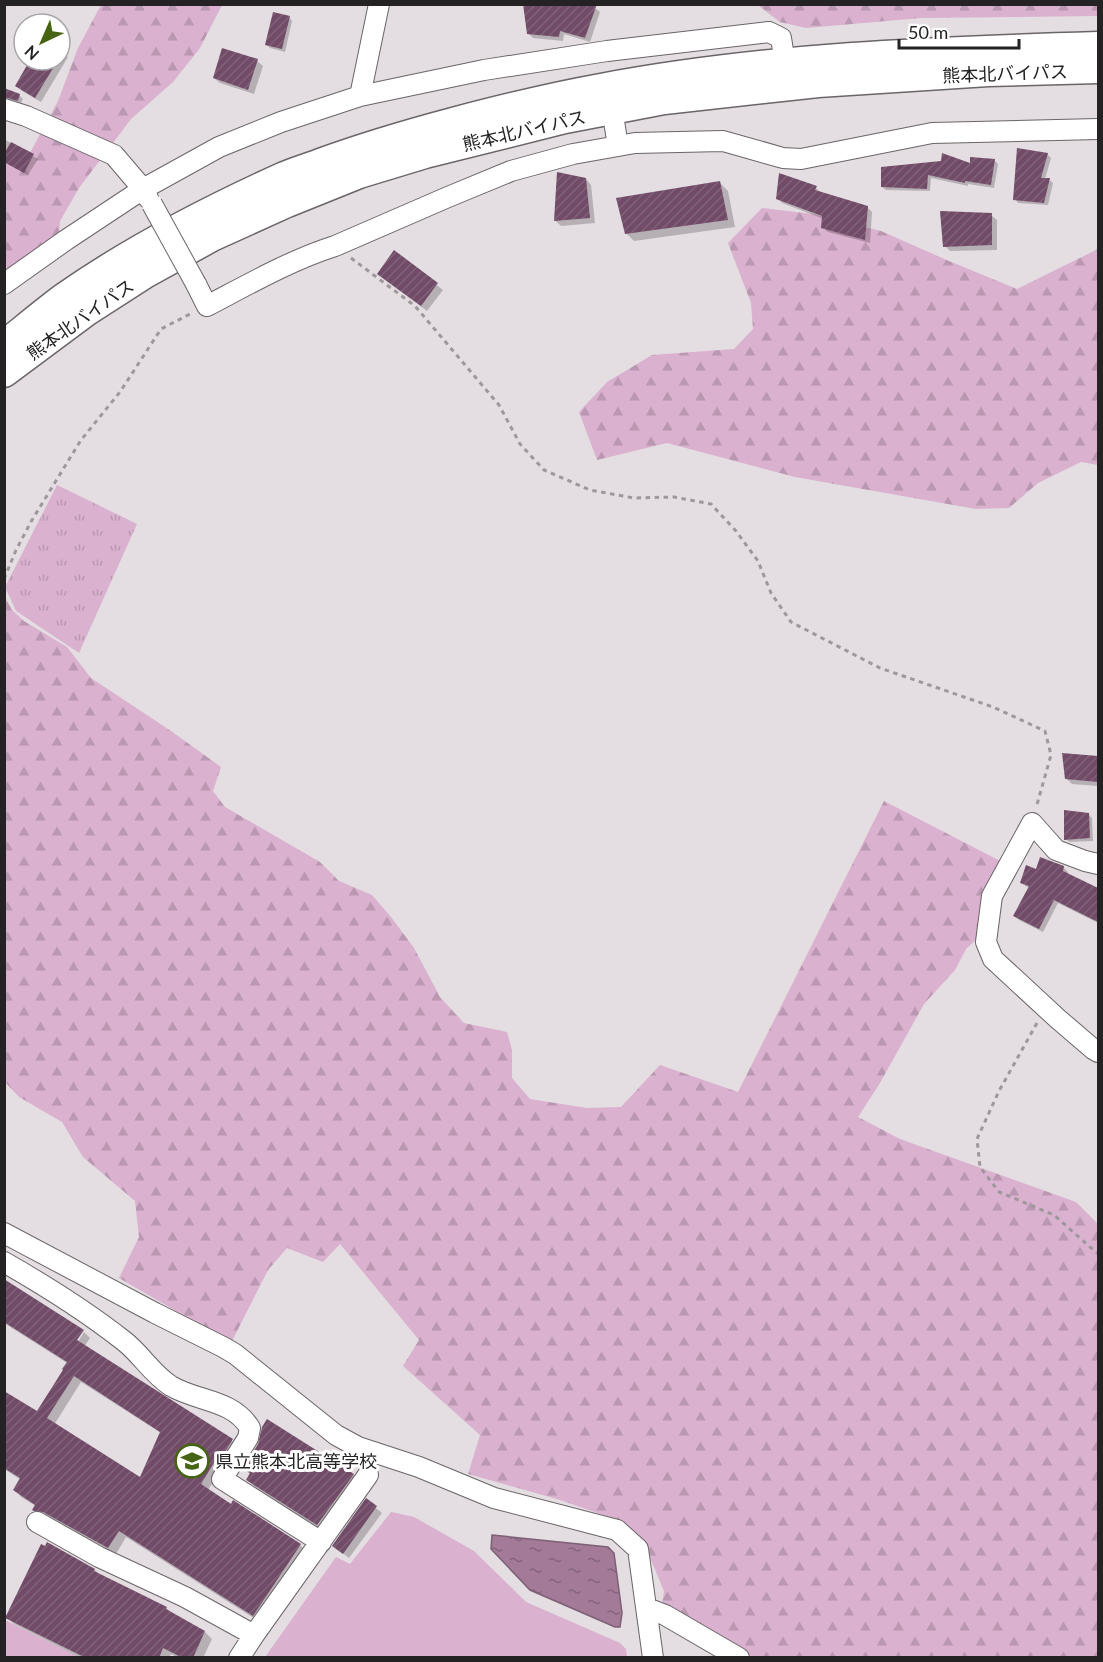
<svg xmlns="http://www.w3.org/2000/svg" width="1103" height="1662" font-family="Lato,'Noto Sans JP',sans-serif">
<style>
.grass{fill:url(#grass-tufts)}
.forest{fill:url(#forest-firs)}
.pitch{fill:#dab1ce}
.water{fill:url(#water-ripples);stroke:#7d6074;stroke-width:1.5}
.shadow{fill:#0003;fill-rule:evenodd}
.building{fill:url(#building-hatch);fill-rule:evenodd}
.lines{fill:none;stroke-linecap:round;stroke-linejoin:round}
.minor-casing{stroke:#6a6568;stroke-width:22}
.highway-casing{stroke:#6a6568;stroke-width:31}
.path{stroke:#9e989c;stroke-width:3;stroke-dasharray:4.5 4.5;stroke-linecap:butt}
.minor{stroke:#fff;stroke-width:20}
.highway{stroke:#fff;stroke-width:28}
.minor-bridge-casing{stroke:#6a6568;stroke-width:22;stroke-linecap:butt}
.minor-bridge{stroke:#fff;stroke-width:20}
.labels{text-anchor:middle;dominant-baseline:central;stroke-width:6;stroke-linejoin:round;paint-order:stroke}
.street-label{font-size:18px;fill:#252224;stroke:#fff}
.poi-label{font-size:18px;fill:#252224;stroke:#fff;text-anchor:start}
</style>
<defs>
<pattern id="grass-tufts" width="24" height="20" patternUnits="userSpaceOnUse" patternTransform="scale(1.5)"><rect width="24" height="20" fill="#dab1ce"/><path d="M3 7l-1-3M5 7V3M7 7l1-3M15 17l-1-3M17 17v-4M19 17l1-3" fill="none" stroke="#bb98b1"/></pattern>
<pattern id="forest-firs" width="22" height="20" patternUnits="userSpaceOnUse" patternTransform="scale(1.5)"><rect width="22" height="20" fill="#dab1ce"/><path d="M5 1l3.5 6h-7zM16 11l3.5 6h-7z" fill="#bb98b1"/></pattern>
<pattern id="water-ripples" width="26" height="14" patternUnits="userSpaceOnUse" patternTransform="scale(1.5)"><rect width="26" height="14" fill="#a37a97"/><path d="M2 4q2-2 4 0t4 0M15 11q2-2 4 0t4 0" fill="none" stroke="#85647b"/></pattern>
<pattern id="building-hatch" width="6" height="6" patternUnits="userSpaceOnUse" patternTransform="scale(1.5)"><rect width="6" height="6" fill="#714b67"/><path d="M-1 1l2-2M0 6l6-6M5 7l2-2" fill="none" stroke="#806278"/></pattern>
</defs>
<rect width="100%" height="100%" fill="#e4dde2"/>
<path class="grass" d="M57 485 137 524 79 653 16 611 5 587Z"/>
<path class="forest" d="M1098 4V16L921 18 806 28 780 22 759 6 753 5Z
M101 5H222L200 48 173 82 131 119 79 188 60 221 58 246 5 282 4 156 24 164 58 101 78 48Z
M762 208 813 214 881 231 949 261 1017 289 1098 249V465L1081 462 1038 483 1009 508 976 509 795 477 667 443 597 460 579 412 607 382 652 355 734 349 753 329 751 303 728 243Z
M4 595 12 610 24 621 67 647 91 678 171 731 221 767 213 791 225 807 320 862 339 881 372 895 391 917 414 948 440 997 464 1023 507 1032 512 1050V1078L530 1099 587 1108 621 1107 660 1065 738 1092 884 801 1008 865 988 929 966 949 955 970 924 1004 880 1083 858 1117 900 1139 1076 1202 1098 1224V1657H752L662 1605 664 1591 644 1543 612 1518 557 1499 468 1474 480 1435 403 1366 419 1340 340 1244 323 1262 287 1248 268 1270 231 1343 119 1278 139 1237 135 1201 83 1157 62 1122 19 1097 5 1082Z"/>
<path class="pitch" d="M391 1512 414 1517 474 1551 526 1602 620 1643 626 1649 627 1657H265L336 1557 350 1564Z
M5 1620 79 1657H5Z"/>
<path class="water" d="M492 1535 608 1547 614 1553 622 1613 620 1627H615L530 1590 491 1549Z"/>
<path class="shadow" d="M595 8 600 12 590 42 564 34 563 41 533 38 528 33Z
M289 17 292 21 285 52 270 48 266 44Z
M60 50 68 57 41 102 22 91 17 85 32 60H60Z
M223 50 257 61 263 66 254 94 220 83 214 78Z
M4 90 19 95 23 99 21 103 4 101Z
M4 139 38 159 28 175 4 162 7 153 4 152Z
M1047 154 1051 158 1045 179 1049 180 1053 183 1048 205 1018 203 1015 199Z
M994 160 998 164 994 188 968 184V186L931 178 930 191 886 190 882 187V168L971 165Z
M586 179 591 185 595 223 561 226 555 220Z
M720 183 728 191 735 227 634 241 626 233Z
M816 188 821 193 868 208 872 212 870 243 828 232 823 228 824 219 782 203 777 198Z
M991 215 997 220V250L950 251 945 246Z
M395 252 443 290 427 311 384 279Z
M1091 757H1098V786L1072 784 1066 778Z
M1088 814 1092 818 1093 841 1069 842 1066 839Z
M1063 867 1068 872 1067 874 1098 890V923L1058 903 1043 932 1019 920 1015 916 1029 888 1021 883 1037 871Z
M4 1281 72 1346 75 1347 84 1332 90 1338 84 1347 232 1441 239 1448 223 1467 208 1490 300 1545 307 1552 260 1622 126 1537 116 1554 51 1518 41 1516 34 1509 36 1506 21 1497 15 1490 21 1480 4 1469V1393L37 1413 67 1363 4 1323ZM81 1382 161 1433 140 1479 54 1425Z
M245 1469 353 1475 361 1482 325 1532 255 1487 248 1480 251 1475Z
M366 1500 382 1513 349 1558 340 1551Z
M95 1570 100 1575 166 1608 173 1614 205 1632 212 1639 203 1658H178L171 1654 169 1658H81L14 1624 7 1617Z"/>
<path class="building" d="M523 4H597L585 38 560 31 559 37 527 34Z
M273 12 290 16 282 49 265 45Z
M222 48 258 59 248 90 213 78Z
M30 60H58L35 98 15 86Z
M4 88 20 94 18 101 4 97Z
M11 142 34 154 24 173 4 162V154Z
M1017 148 1048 153 1041 178H1050L1044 203 1013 200Z
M942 153 970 163V157L995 159 991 185 965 181V183L928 175 927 189 881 187V167L941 161Z
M557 172 586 178 590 218 554 221Z
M779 173 817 186 815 190 868 206 865 240 821 228 822 216 776 199Z
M720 181 728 220 625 234 616 198Z
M940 211 992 213V245L943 247Z
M394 250 438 283 421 306 377 274Z
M1062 753 1098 756V782L1065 779Z
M1064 810 1089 813 1090 838 1064 840Z
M1040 857 1064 866 1063 871 1098 888V922L1054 900 1039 929 1013 916 1029 886 1020 883 1026 865 1036 869Z
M4 1279 84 1330 77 1340 233 1439 218 1463 215 1461 201 1484 231 1504 233 1500 301 1544 253 1616 119 1531 108 1548 43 1512 34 1511 32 1510 35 1505 13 1490 20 1478 4 1468V1391L37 1411 63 1370 62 1369 67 1362 4 1322ZM74 1376 160 1432 140 1477 47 1418Z
M267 1419 354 1474 317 1525 246 1480 250 1473 243 1469 258 1444 262 1427Z
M366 1498 377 1506 343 1554 332 1546Z
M47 1542 95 1569 94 1571 167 1607 166 1609 205 1631 193 1658H183L163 1648 159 1658H86L5 1618 41 1544 45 1546Z"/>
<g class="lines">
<defs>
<path id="minor" d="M360 96 379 4
M4 109 26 116 114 155 143 189 148 198
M612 109 618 146
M4 284 66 240 143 189 219 147 281 122 360 96 484 70 607 51 769 32 781 38 785 63
M196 284 207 306C249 284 291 260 335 246L448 197 511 171 573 154 635 143 723 141 783 158 801 159 932 133 1098 129
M1098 864 1085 861 1056 850 1032 823 992 896 986 942 993 959 1058 1019 1093 1049 1098 1052
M4 1233 155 1313 223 1347 235 1354 336 1435 358 1447 419 1467 494 1498 617 1530 638 1549 653 1658
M4 1262C46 1286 86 1311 124 1341 141 1354 152 1374 171 1386 198 1402 232 1399 250 1428L248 1438 222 1479 321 1542
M37 1522 99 1557 185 1597 254 1635
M647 1608 665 1615 739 1658
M239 1658 254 1635 368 1475"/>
<path id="highway" d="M4 345C24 329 43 313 63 298 131 250 207 211 282 177 294 172 307 168 320 163 364 147 408 134 453 122 502 109 551 97 601 88 765 57 932 51 1098 46
M4 373 86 312 145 274 212 237 287 203 359 174 425 154 565 119 664 100 818 83 988 72 1098 69"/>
</defs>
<use href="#minor" class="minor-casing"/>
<use href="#highway" class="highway-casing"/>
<path class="path" d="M351 258 415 306 499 405 520 444 544 470 590 490 634 498 674 497 711 504 736 531 758 561 771 593 791 622 880 668 993 707 1045 731 1051 755 1036 808
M4 579 16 550 32 520 81 440 120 392 161 329 192 313
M1037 1023 999 1091 977 1139 980 1167 999 1192 1054 1215 1098 1254"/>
<use href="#minor" class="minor"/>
<use href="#highway" class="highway"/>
<defs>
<path id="minor-bridge" d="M152 204 196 284"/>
</defs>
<use href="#minor-bridge" class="minor-bridge-casing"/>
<use href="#minor-bridge" class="minor-bridge"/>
</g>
<defs>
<symbol id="school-ring" viewBox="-11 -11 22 22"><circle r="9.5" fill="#fff" stroke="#466213" stroke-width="1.5"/><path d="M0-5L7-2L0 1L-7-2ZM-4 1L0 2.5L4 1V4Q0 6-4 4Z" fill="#466213"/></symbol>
</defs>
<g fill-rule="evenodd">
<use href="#school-ring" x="173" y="1442" width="38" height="38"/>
</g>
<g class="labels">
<g class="street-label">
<text transform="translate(1005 73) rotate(-2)">熊本北バイパス</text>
<text transform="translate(524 130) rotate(-13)">熊本北バイパス</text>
<text transform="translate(80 319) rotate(-35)">熊本北バイパス</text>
</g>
<g class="poi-label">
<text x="215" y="1461">県立熊本北高等学校</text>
</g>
</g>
<rect width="1103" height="1662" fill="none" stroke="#252224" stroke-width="12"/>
<g transform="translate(42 42) rotate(224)"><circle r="28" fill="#ffffff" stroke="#a8a7a7" stroke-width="1.5"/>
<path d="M0-4.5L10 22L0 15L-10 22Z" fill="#466213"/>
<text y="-9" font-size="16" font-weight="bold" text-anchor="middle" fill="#252224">N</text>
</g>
<path d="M899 39v9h120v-9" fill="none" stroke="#252224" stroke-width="3"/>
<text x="908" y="39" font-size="18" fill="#252224" stroke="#ffffff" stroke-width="4.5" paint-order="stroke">50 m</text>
</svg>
